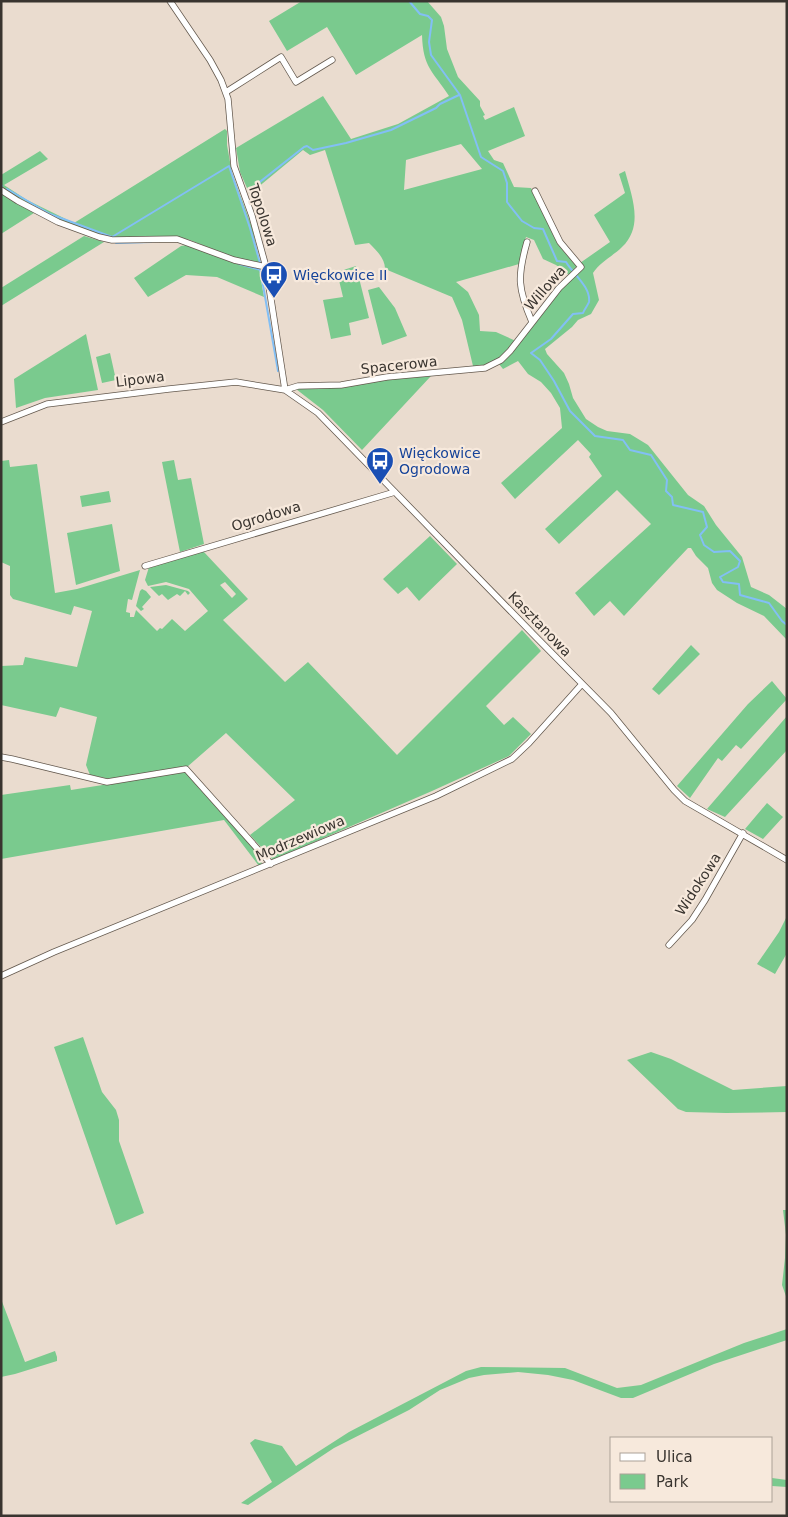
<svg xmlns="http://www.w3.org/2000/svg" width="788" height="1517" font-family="'DejaVu Sans',sans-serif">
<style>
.green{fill:#7aca8e;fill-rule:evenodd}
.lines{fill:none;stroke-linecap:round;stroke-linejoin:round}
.stream{stroke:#82bff5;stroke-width:2}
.minor-casing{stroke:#64594e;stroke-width:7}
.minor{stroke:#fff;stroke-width:5.5}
.labels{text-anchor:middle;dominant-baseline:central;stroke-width:4.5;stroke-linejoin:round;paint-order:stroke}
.street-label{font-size:14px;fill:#39342f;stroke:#f7e9dc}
.transit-label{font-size:14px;fill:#164399;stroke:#f7e9dc;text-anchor:start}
</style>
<rect width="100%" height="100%" fill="#eadccf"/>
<path class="green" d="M302 1H427L441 17 444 26 447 49 458 77 480 101V106L485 115 483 116 485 120 514 107 525 136 488 151 494 160 503 163 514 187 531 188 559 246 577 266 569 275 556 265 543 259 534 240 526 237 519 264 456 282 468 292 479 315 480 331 496 332 516 341C503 356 494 366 473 366L462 320 452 297 385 269C385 258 376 250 369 243L355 245 325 150 310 155 303 150 251 193 250 195 240 172 236 148 323 96 351 139 398 124 449 96C433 71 423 68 422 35L356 75 327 27 287 51 269 21ZM461 144 482 169 404 190 406 160Z
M225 129 227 131V145L232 173 252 227 260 264 234 258 190 240 176 237 113 238 99 235 53 217 1 188V175L40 151 48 159 4 185 27 200 74 223Z
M625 171C632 197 644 226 622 247 613 256 600 262 593 273L599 300 591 314 578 320 572 327 545 349 547 354 564 373 569 384 573 398 586 419 598 427 607 431 630 434 648 445 688 495 704 506 716 525 742 557 751 587 769 595 787 609V640L764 616 737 603 717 590 712 583 708 568 696 556 691 548H688L624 616 610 601 594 616 575 593 651 524 617 490 559 544 545 529 602 476 589 457 591 454 578 440 515 499 501 483 562 428 560 408 551 393 541 382 528 374 518 361 503 369 499 364 517 347 551 299 571 277 580 263 610 242 594 215 625 193 619 174Z
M1 192 34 213 1 234Z
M84 236 104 242 1 306V288Z
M187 245C211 254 234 264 259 269L264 297 217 277 186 275 148 297 134 278 181 246Z
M356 266 369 318 349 323 351 335 331 339 323 300 343 297 337 272Z
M379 287 395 308 407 336 382 345 368 290Z
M86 334 98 390 45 398 16 408 14 379Z
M110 353 116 380 102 383 96 357Z
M431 376 362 450 323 410 296 389 388 379Z
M9 460 10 467 37 464 55 593 77 589 140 570 132 600 128 599 126 612 130 613V617H134L136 610 157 631 160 628 162 629 172 619 185 631 208 611 189 589 166 582 148 586 145 580 149 567 203 551 248 599 223 620 285 682 308 662 397 755 522 630 541 651 486 706 504 725 513 717 531 734 509 756 432 791 273 860 250 835 295 800 226 733 187 767 110 779 90 775 86 765 97 717 60 707 56 717 1 705V666L23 665 25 657 77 667 92 611 74 606 71 615 13 599 10 595V566L1 562V461ZM225 582 236 594 232 598 220 585Z
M174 460 178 480 191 478 204 544 180 552 162 462Z
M109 491 111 502 82 507 80 496Z
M112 524 120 571 76 585 67 533Z
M430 536 457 564 419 601 407 587 398 594 383 579Z
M166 585 188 591 190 593 188 595 185 591 180 596 177 594 168 600 162 594 159 596 150 587Z
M142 589 146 591 151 597 142 607 144 609 141 611 136 606 140 591Z
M691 645 700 654 659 695 652 689Z
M772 681 787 699 741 749 736 745 722 761 718 758 690 798 677 786 748 704Z
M787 716V750L725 817 707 809Z
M185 772 260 856 262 865 259 866 224 820 1 859V795L70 785 71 790Z
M767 803 783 817 763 839 745 829Z
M787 916V953L775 974 757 964 779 932Z
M83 1037 102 1092 116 1110 119 1120V1141L144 1213 116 1225 54 1047Z
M651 1052 671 1059 733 1090 787 1086V1112L726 1113 686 1112 678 1109 627 1060Z
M783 1210H787V1299L782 1285 785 1258 786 1235Z
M1 1299 25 1362 55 1351 57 1357V1361L15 1374 1 1377Z
M787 1329V1340L714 1364 633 1398H621L573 1380 548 1375 518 1372 484 1375 469 1378 440 1390 409 1410 334 1448 248 1505 241 1503 272 1482 250 1443 255 1439 282 1446 296 1466 349 1432 466 1371 481 1367 565 1368 617 1388 641 1385 744 1343Z
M772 1478 787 1480V1487L772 1486Z"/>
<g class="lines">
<path class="stream" d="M409 1 420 14 428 16 432 20 429 42 431 55 460 95 481 157 503 171 507 183V202L522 221 534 228 543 229 557 261 566 262C573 274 591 287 589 302 588 305 584 310 583 313L573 314 551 339 531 353 540 360 554 381 570 411 595 436 623 440 630 450 651 455 667 480 666 491 672 497 673 505 703 512 707 527 700 535 704 545 714 552 730 551 740 561 738 567 720 577 723 582 739 584 740 595 769 603 782 621 787 625
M1 186H2
M7 189 50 214 112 237 229 166 250 228 260 263
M251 189 304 147 307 146 313 150 346 143 391 130 436 108 440 104 459 95
M116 243 151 242
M239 264 261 270
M260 268 278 371"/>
<defs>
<path id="minor" d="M170 1 210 60 221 80 228 99 234 166 252 216 266 267 285 390
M226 92 281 57 296 82 332 60
M1 190 18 201 58 222 99 237 112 240 177 239 234 260 266 267
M527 242C517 277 518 289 532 322
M285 390 298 386 341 385 387 377 485 368 501 360 510 351 559 288 581 267 560 242 535 191
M1 422 47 404 169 389 236 382 285 390 318 413 533 634 611 713 674 790 685 801 787 860
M145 566 395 492
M1 757 12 759 107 782 186 769 271 864
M669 945 692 920 705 900 743 833
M1 976 54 952 436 796 512 759 529 743 582 684"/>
</defs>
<use href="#minor" class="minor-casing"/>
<use href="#minor" class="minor"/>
</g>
<defs>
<symbol id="bus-pin" viewBox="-11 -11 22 30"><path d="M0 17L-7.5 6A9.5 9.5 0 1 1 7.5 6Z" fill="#1a4fb4" stroke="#f7e9dc"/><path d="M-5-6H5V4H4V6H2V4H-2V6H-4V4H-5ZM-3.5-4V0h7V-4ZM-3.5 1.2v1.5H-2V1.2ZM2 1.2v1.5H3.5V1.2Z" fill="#fff"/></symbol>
</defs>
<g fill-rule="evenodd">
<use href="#bus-pin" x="258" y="259" width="32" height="43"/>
<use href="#bus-pin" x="364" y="445" width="32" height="43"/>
</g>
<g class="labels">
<g class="street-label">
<text transform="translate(263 215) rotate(72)">Topolowa</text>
<text transform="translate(545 288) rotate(-49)">Willowa</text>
<text transform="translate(399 365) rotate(-6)">Spacerowa</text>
<text transform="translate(140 379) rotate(-7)">Lipowa</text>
<text transform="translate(266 516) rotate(-17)">Ogrodowa</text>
<text transform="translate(540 624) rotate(46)">Kasztanowa</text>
<text transform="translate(300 838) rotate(-23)">Modrzewiowa</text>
<text transform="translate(698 884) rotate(-57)">Widokowa</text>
</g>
<g class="transit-label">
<text x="293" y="275">Więckowice II</text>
<text x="399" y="453">Więckowice<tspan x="399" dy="16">Ogrodowa</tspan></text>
</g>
</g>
<rect width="788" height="1517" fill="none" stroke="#39342f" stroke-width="5"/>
<rect x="610" y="1437" width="162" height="65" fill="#f7e9dc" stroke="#aba197"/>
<rect x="620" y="1453" width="25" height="8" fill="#ffffff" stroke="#aba197"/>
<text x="656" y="1462" font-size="15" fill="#39342f">Ulica</text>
<rect x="620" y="1474" width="25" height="15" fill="#7aca8e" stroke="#aba197"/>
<text x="656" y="1487" font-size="15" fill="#39342f">Park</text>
</svg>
